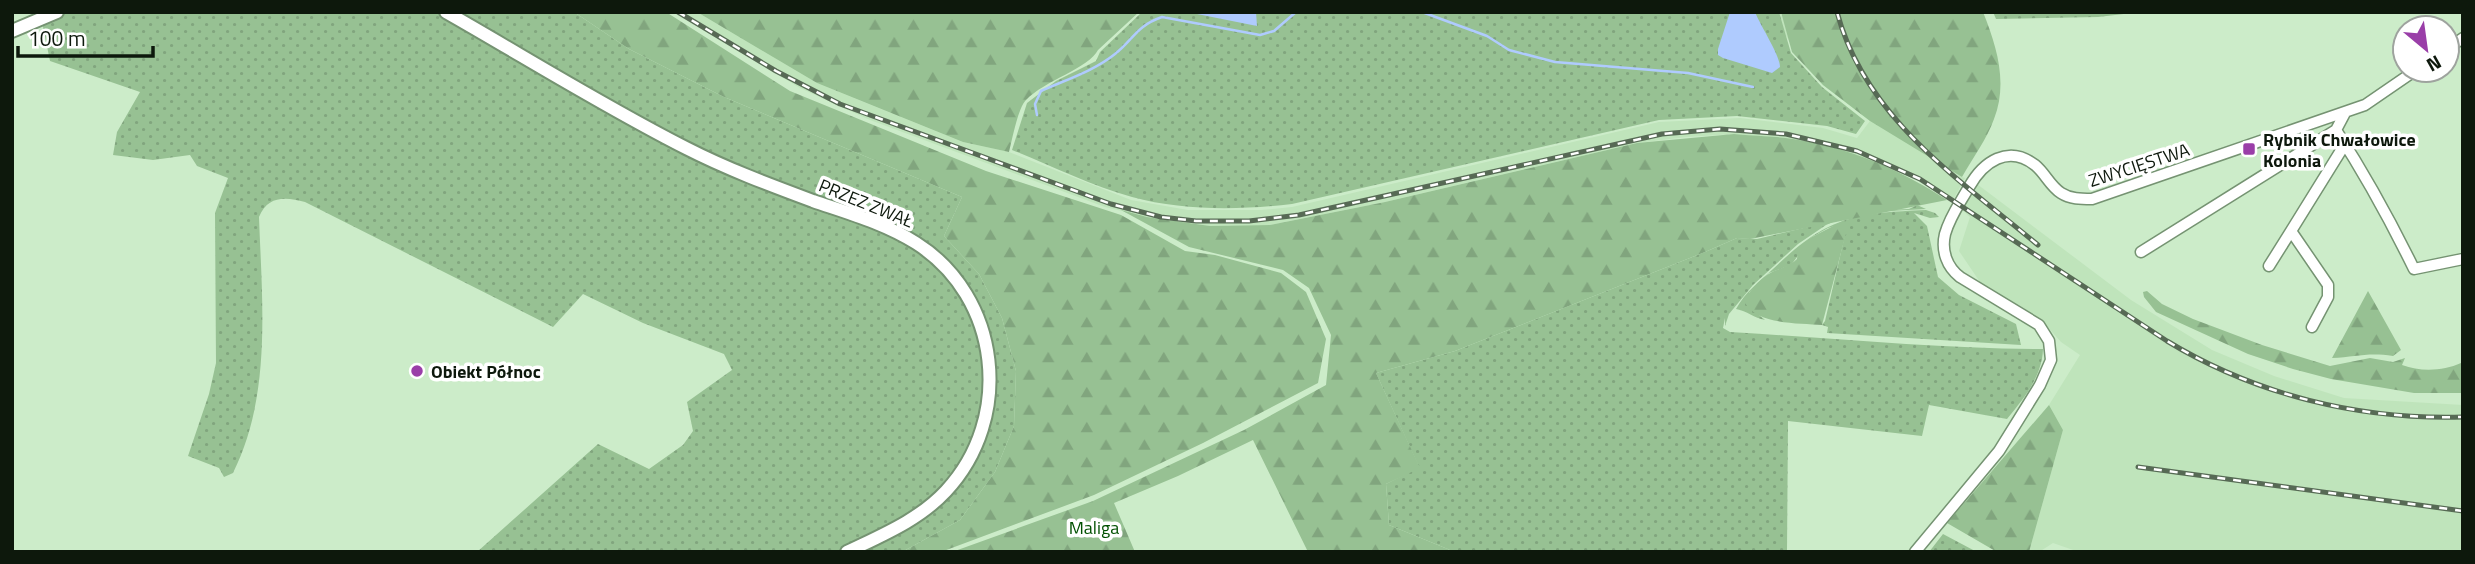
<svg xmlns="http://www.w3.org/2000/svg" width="2475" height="564" font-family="'Titillium Web',sans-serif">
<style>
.built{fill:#bfe4bb}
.green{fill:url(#green-dots)}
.forest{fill:url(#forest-firs)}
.water{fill:#afcbfe}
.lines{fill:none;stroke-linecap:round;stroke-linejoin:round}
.stream{stroke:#afcbfe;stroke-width:2.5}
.minor-casing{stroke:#759372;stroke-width:13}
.tertiary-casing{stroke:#759372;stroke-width:16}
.minor{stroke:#fff;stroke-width:10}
.tertiary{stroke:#fff;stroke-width:12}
.rail-casing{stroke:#576a55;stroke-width:5}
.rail{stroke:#fff;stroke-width:2.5;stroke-dasharray:8;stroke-linecap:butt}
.poi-dot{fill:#9a3ea8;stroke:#fff;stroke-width:2.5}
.labels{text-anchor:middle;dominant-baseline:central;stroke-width:7;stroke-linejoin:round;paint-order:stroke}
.poi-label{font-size:18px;font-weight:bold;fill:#0d180c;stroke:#fff;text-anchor:start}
.street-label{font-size:18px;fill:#0d180c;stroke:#fff}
.park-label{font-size:18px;fill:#005000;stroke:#fff}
</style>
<defs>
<pattern id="green-dots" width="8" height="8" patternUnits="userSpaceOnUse" patternTransform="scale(1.75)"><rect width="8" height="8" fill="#97c193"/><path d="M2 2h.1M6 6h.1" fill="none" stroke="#81a57e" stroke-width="1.8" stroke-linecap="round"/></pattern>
<pattern id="forest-firs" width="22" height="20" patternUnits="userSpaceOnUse" patternTransform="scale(1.75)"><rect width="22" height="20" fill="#97c193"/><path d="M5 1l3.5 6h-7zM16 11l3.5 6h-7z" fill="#81a57e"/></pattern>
</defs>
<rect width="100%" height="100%" fill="#ccecc9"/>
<path class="built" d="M673 12H697L817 83 871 105 963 142 1009 152 1131 200 1188 210H1261L1292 207 1659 122 1740 118 1823 128 1857 138 1870 121 1823 85 1795 51 1772 12H1780L1790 31 1962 177 1965 178 1952 202 1915 179 1842 150 1793 139 1734 134 1687 137 1637 143 1385 202 1270 225 1210 226 1147 217 1105 207 870 120 800 88Z
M1977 184 2131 300 2212 350 2274 376 2344 398 2463 405V552H2079L2053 543 2039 552H2029L2063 430 2049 405 2080 355 2061 342 2045 324 2024 308 1982 285 1959 251 1970 217 1962 210Z"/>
<path class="green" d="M40 12H574L629 49 724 97 962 197 944 236 979 274 1002 318 1016 371 1014 426 995 472 960 520 902 552H477L598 444 649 469 683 445 693 431 687 402 732 370 724 354 643 323 583 294 553 327 305 202C286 197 268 195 259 217 262 302 272 395 233 473L224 477 219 468 188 456 209 394 216 363 215 213 228 178 197 166 190 155 153 160 113 155 117 132 140 92 50 61Z
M1142 12H1779L1791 53 1822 87 1865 121 1856 134 1827 126 1737 116 1659 120 1292 204C1240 210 1183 211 1132 197 1091 186 1052 166 1012 150L1027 103 1056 81 1096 61 1100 52Z
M1993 12H2141L2098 17 1996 19Z
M1917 205 1926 209 1870 212 1847 216 1826 225 1798 244 1753 285 1729 314 1725 326V318L1723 328 1730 332C1834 338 1939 349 2043 349 2042 377 2024 398 2007 419L1929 405 1922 436 1788 421 1787 552H1455L1389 525 1386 484 1419 467 1376 373 1455 351 1705 252 1737 238 1757 239 1829 222 1846 215 1864 211 1909 209Z
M1926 210 1935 213 1939 217 1930 218 1914 213 1927 226 1938 277 1959 295 2016 324 2021 345 1827 333 1828 327 1822 325 1825 321 1848 222 1828 228 1812 237 1791 265 1769 273 1749 293 1751 308 1765 320C1754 318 1747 311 1736 309 1745 292 1760 281 1773 269 1827 217 1853 213 1926 210Z
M1943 534 1975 551 1976 552H1929Z"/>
<path class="forest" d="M574 12H666L790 91 986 171 1121 215 1185 251 1215 255 1281 273 1306 292 1326 339 1318 383 1203 443 1094 495 941 552H902L960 520 995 472 1014 426 1016 371 1002 318 979 274 944 236 962 197 724 97 629 49Z
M697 12H1139L1098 50C1089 68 1044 81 1026 100 1018 108 1012 140 1009 152L963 142 817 83Z
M1781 12H1983C1997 47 2008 83 1994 119 1987 139 1972 159 1962 177L1870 121 1823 85 1792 52Z
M1734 134C1754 136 1774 136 1793 139 1849 147 1901 170 1947 200L1750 239 1737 238 1705 252 1455 351 1376 373 1420 468 1386 484 1389 525 1455 552H1308L1253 440 1178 476 1114 503 1135 552H952L1093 501 1244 430 1326 385 1331 335 1309 288 1283 270 1189 247 1121 210 1147 217 1210 226 1270 225 1385 202 1637 143Z
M1843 221 1849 222 1822 325C1798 323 1755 325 1744 301 1750 291 1758 281 1767 275 1777 268 1786 269 1797 259L1798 249 1812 237Z
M2147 291 2162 304 2193 319 2262 345 2330 366 2370 358 2393 362 2405 358 2402 365C2421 372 2443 371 2461 363L2463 357V393H2414L2331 379 2293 369 2248 354 2156 312 2144 297 2143 292Z
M2368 291 2401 350 2393 356C2368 352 2356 357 2332 358Z
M2049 405 2063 430 2029 552H1997L1947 523Z"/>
<path class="water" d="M1187 12H1256L1257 26Z
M1730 12H1755C1761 27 1780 55 1780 67L1772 73 1723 58 1718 55V49Z"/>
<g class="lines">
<path class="stream" d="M1422 12 1487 36 1509 50 1555 62 1688 73 1753 87
M1037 115 1035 104 1041 91C1065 80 1094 71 1115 54 1134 39 1136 26 1162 17L1260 35 1274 31 1296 12"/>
<defs>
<path id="minor" d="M2447 49 2463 38
M2336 130C2366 176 2390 220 2414 269L2463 259
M2291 231 2345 144
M2141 252 2336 130 2345 113
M2269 266 2291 231 2328 285V297L2312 327
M1915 552 1999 451 2040 385 2051 360 2049 341 2039 325 1960 277C1947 267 1941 251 1945 234 1950 216 1960 203 1969 187 1983 162 2008 144 2035 165 2045 173 2050 186 2061 193 2070 199 2081 199 2092 199L2365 105 2416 70"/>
<path id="tertiary" d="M446 12C525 57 605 107 686 148 727 169 770 185 813 201 848 213 884 223 916 243 1001 297 1014 418 946 491 919 520 882 535 847 552
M12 31 57 12"/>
</defs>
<use href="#minor" class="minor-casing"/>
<use href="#tertiary" class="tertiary-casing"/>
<use href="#minor" class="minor"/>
<use href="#tertiary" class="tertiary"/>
<defs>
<path id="rail" d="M678 12 776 71 840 104 1111 204 1161 217 1196 221H1249L1299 215 1662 134 1720 129 1786 134 1857 151 1920 179 2167 341C2256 395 2359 420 2463 417
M1837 12C1865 118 1959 179 2038 245
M2138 467 2463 511"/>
</defs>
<use href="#rail" class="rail-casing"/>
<use href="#rail" class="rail"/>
</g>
<g class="poi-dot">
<rect x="2242" y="142" width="14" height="14" rx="3.5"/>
<circle cx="417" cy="371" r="7"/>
</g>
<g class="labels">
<g class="poi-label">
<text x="2263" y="139">Rybnik Chwałowice<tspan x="2263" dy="21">Kolonia</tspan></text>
<text x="431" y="371">Obiekt Północ</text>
</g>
<g class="street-label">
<text transform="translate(2139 165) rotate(-18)">ZWYCIĘSTWA</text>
<text transform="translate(866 203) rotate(22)">PRZEZ ZWAŁ</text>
</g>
<g class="park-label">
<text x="1094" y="527">Maliga</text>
</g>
</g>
<rect width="2475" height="564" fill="none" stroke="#0d180c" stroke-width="28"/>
<g transform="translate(2426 49) rotate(151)"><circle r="33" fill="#ffffff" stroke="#9ea39e" stroke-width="2"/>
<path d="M0-5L12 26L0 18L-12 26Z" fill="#9a3ea8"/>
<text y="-10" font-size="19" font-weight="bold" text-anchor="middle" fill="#0d180c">N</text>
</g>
<path d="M18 46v10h135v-10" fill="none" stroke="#0d180c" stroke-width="3.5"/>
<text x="28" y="46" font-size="21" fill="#0d180c" stroke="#ffffff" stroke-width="5" paint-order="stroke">100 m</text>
</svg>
